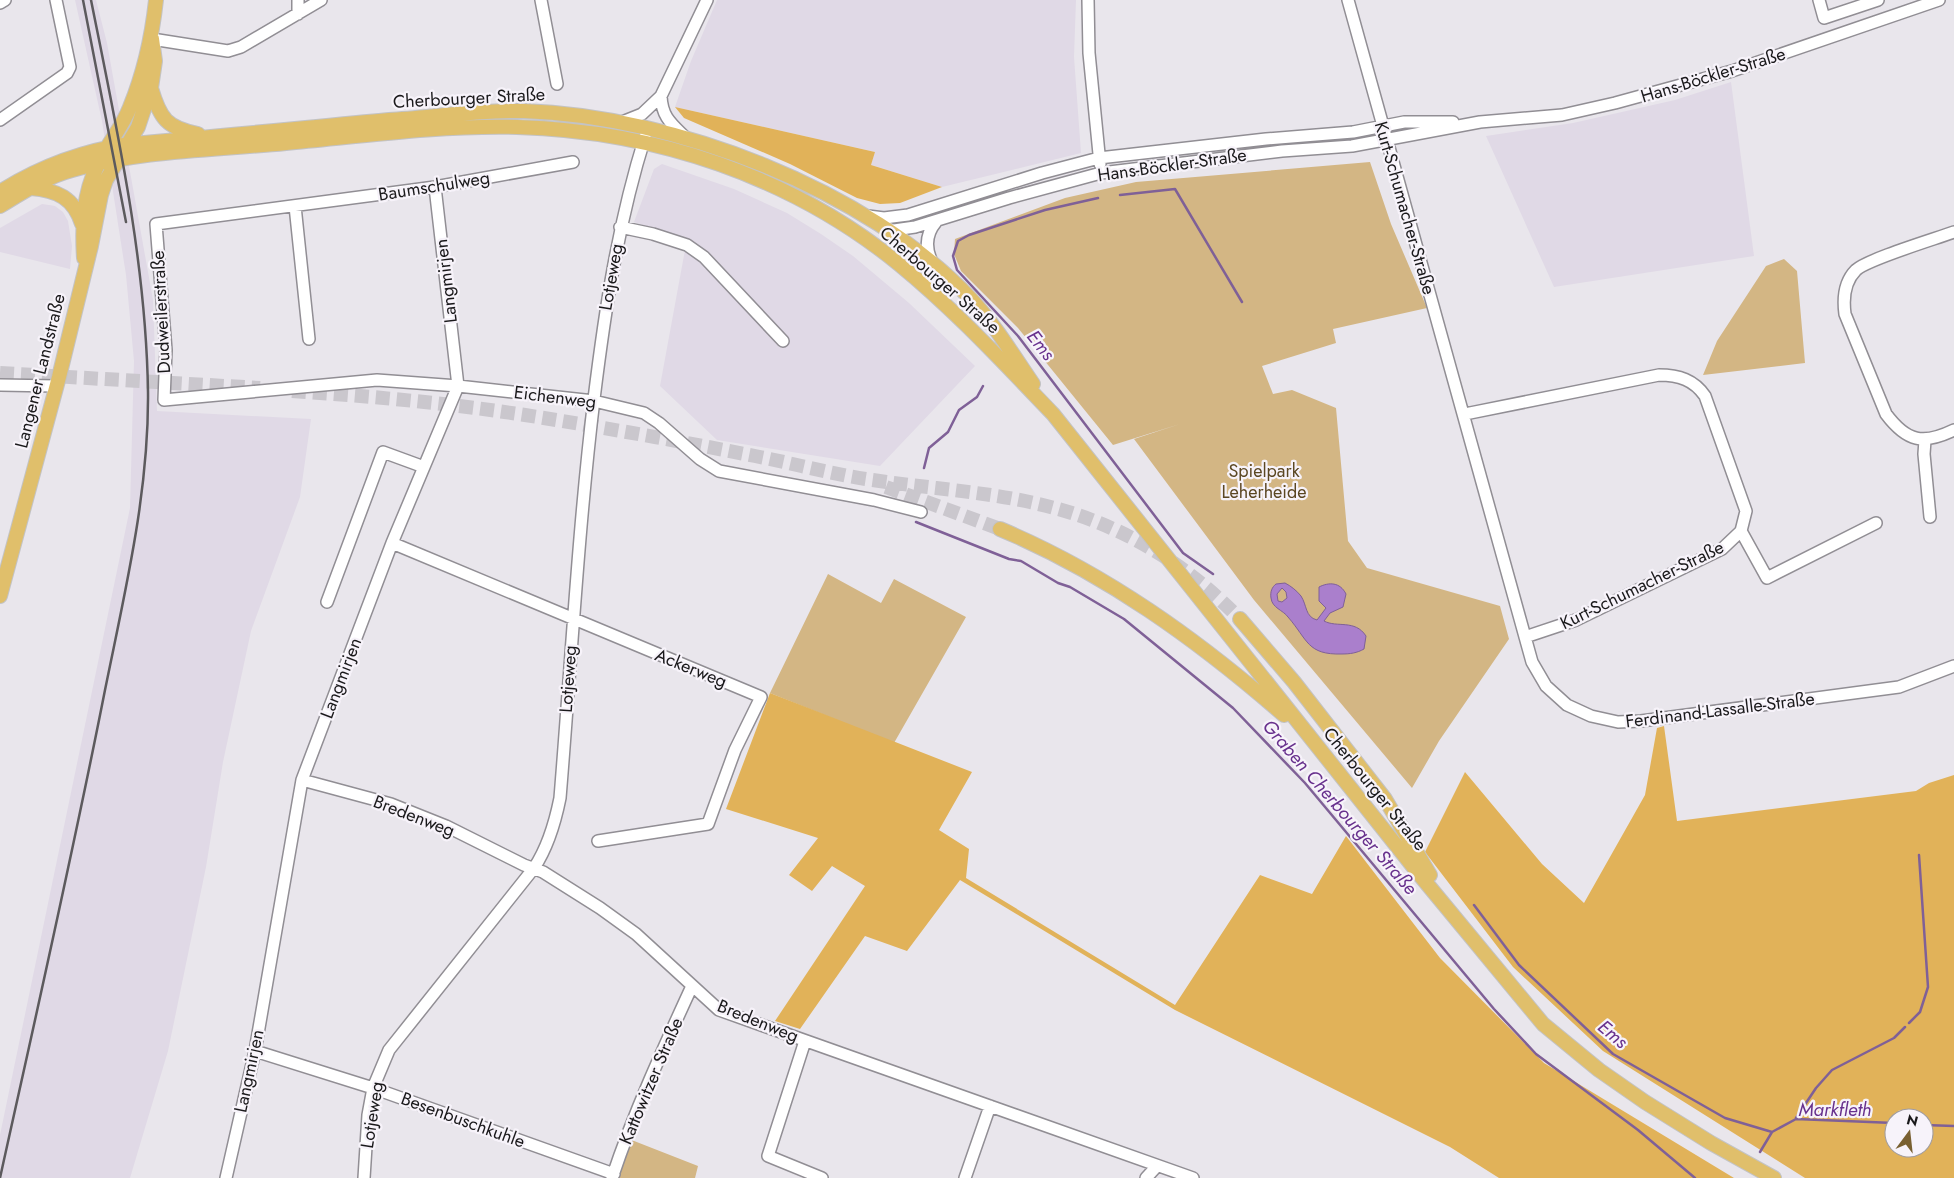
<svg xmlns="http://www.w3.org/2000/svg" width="1954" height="1178" font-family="Jost,sans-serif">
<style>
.built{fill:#e0d9e6}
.green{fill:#d3b684}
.forest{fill:#e1b259;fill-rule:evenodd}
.water{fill:#aa7fcc;stroke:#7f6097;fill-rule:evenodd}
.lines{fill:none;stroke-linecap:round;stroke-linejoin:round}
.stream{stroke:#7f6097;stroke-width:2.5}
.major-tunnel{stroke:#cac7cd;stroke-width:14;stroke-dasharray:14 7;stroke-linecap:butt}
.minor-casing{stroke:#918e94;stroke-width:14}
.major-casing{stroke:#c3c3c4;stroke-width:16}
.minor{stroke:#fff;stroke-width:11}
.major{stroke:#e0bf6b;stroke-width:14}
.rail{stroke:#5c5a5d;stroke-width:2.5}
.labels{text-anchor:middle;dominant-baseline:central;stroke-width:4.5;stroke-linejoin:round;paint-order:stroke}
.street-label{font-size:18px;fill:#1a191b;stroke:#f7f3fa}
.park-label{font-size:18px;fill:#5b4722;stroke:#f7f3fa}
.water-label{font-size:19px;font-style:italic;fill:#68318d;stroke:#f7f3fa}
</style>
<rect width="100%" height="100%" fill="#e9e6ec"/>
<path class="built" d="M75 0H96L107 43 153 300 157 411 311 419 300 497 251 631 223 762 206 867 168 1051 130 1178H0V1135L130 508 134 361 126 275 102 121Z
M717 0H1076L1074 57 1081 153 942 187 871 165 875 152 675 107 691 61Z
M1731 82 1754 256 1554 287 1486 136 1573 123 1675 100Z
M662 164 734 189 787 213 821 234 853 256 909 303 975 366 880 466 717 440 660 386 687 239 634 222 654 169Z
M42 204 55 206 63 212 68 221 72 246 70 269 0 252V228Z"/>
<path class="green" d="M1370 162 1391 224 1427 308 1333 329 1336 343 1262 366 1273 394 1292 390 1336 408 1348 541 1367 568 1500 606 1509 639 1439 741 1412 788 1254 600 1134 439 1180 424 1113 445 1018 328 961 271 954 254 955 239 1065 198 1136 182Z
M1784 259 1797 271 1805 363 1703 375 1717 341 1766 266Z
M828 574 881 603 894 579 966 617 894 743 770 693Z
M629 1139 698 1166 695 1178H616Z"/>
<path class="forest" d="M675 107 875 152 871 165 942 187 900 203 880 204 857 198 790 164 684 118Z
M770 693 972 772 939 830 969 849 966 878 1175 1005 1260 875 1312 894 1346 836 1440 958 1544 1063 1734 1178H1499L1450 1147 1175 1010 960 880 907 951 865 936 800 1029 775 1021 865 886 832 866 812 891 789 875 818 838 726 809Z
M1664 726 1677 821 1916 791 1929 783 1954 775V1178H1805L1603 1051 1513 967 1425 852 1465 772 1542 864 1584 903 1645 795 1657 728ZM1894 1118H1924V1148H1894Z"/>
<path class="water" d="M1285 583C1291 586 1297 591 1301 596 1307 605 1305 617 1317 620L1326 608 1319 601V587C1329 582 1340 582 1346 594L1343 607 1330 613 1324 621C1337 628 1355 619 1366 636L1364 649C1357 653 1350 654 1342 654 1307 655 1308 640 1288 617 1283 610 1272 608 1271 598 1270 592 1272 587 1276 584ZM1282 588 1286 592 1287 598 1282 602 1278 601 1277 594Z"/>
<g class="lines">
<path class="stream" d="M1120 195 1175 189 1242 302
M1098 198 1045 210 969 235 958 241 953 256 957 270 1018 336 1183 553 1213 574
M924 468 929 448 948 432 959 410 977 397 983 386
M916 522 1009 559 1021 561 1058 583 1070 587 1124 619 1233 708 1305 783 1494 1009 1536 1054 1638 1130 1695 1178
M1474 905 1519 965 1613 1054 1725 1118 1772 1132
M1909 1023 1920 1012 1928 987 1919 855
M1796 1118 1816 1088 1832 1070 1894 1038 1905 1027
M1924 1125 1954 1126
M1760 1152 1772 1132 1796 1119 1894 1123"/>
<path class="major-tunnel" d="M0 373 260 388
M292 391C369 396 447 403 525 415 601 427 679 441 755 456 786 462 817 470 848 476 931 491 1017 490 1097 522 1152 544 1199 577 1240 619
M886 487 1000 529"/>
<defs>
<path id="minor" d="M541 0 557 84
M1088 0 1089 53 1100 164
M1348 0 1532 662 1546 686 1567 705 1591 716 1618 722 1641 721 1899 687 1954 666
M1819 0 1824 18 1878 0
M0 3 5 0
M298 14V0
M152 39 228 51 241 47 321 0
M661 96C662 118 672 124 687 139
M0 120 67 73 70 67 56 0
M622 122 642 114 661 96 707 0
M573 162 435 187 156 224 166 350 164 400 377 380 458 386 594 401 644 413 659 423 700 459 719 471 874 500 921 512
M295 206 309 339
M868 216 884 218 908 215 1042 173 1099 158 1266 139 1353 132 1404 122H1453
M620 227 653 234 687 245 704 257 783 341
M887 231 915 227 1009 198 1101 173 1282 151 1352 146 1480 122 1562 115 1615 103 1732 71 1939 0
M1954 232C1935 239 1868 259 1856 270 1844 282 1843 299 1845 314L1886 414C1907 442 1923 445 1954 430
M933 264C925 249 925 235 936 222
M0 385 56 386
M1465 414 1659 375C1679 375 1694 380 1705 396L1746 511 1741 531 1722 549 1576 620 1525 637
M1925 440 1924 454 1930 517
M1741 531 1767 578 1876 523
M392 543 761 697 735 750 708 824 598 841
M327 602 383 452 424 467
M302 780 391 804 446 826 524 865 543 872 600 908 636 934 719 1010 1193 1178
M805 1041 768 1156 822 1178
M255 1051 373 1088 614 1174
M226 1178 255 1051 302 780 392 543 458 386 435 187
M364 1178 368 1115 373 1088 389 1050 534 868C548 847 555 823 560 798 571 665 578 532 594 399 605 310 618 223 645 137
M612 1178C634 1112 663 1049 692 986
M965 1178 990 1106
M1146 1178 1157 1166"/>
<path id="major" d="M151 88C160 119 167 128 198 134
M31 188C57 190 74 198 82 224
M0 192C41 166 82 151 130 144 216 137 303 128 389 120 434 117 479 110 524 111 674 116 867 189 971 299 995 325 1013 355 1033 384
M0 206C23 192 46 177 72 170 141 150 215 150 286 143 362 136 440 125 517 127 655 131 791 176 899 264 954 309 1003 362 1053 414L1423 879 1543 1024 1599 1070 1645 1102 1711 1143 1774 1178
M84 258C82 226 83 194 98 164 107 144 122 128 130 107 144 73 152 37 156 0
M1000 529C1105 573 1198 640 1284 715
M0 596 59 377 91 246 101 195 106 180 138 127 151 88 155 61 152 39
M1240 619 1294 682 1385 799 1430 875"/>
</defs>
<use href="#minor" class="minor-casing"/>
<use href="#major" class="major-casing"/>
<use href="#minor" class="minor"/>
<use href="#major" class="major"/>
<path class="rail" d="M83 0 126 222
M0 1178C36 1015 73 853 105 690 125 591 149 493 148 392 146 260 117 130 91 0"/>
</g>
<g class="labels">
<g class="street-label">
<text transform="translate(1713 75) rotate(-17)">Hans-Böckler-Straße</text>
<text transform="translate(469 98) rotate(-3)">Cherbourger Straße</text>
<text transform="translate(1172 165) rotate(-8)">Hans-Böckler-Straße</text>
<text transform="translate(434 186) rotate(-9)">Baumschulweg</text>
<text transform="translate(1405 208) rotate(74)">Kurt-Schumacher-Straße</text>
<text transform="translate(611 277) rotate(-80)">Lotjeweg</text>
<text transform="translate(940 280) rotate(41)">Cherbourger Straße</text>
<text transform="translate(446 281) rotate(-97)">Langmirjen</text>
<text transform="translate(161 312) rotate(-93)">Dudweilerstraße</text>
<text transform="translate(40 371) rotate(-76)">Langener Landstraße</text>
<text transform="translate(555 397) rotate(7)">Eichenweg</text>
<text transform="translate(1642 585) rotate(-26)">Kurt-Schumacher-Straße</text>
<text transform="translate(691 668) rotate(22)">Ackerweg</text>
<text transform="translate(341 678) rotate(-69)">Langmirjen</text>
<text transform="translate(568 679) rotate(-86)">Lotjeweg</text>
<text transform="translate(1720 710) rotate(-7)">Ferdinand-Lassalle-Straße</text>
<text transform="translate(1375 789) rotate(51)">Cherbourger Straße</text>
<text transform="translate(414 816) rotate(21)">Bredenweg</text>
<text transform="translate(758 1021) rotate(22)">Bredenweg</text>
<text transform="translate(249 1071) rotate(-78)">Langmirjen</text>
<text transform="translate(651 1081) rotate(-67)">Kattowitzer Straße</text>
<text transform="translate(372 1115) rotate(-81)">Lotjeweg</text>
<text transform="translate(463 1120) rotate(20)">Besenbuschkuhle</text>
</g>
<g class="park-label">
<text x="1264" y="471">Spielpark<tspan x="1264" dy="21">Leherheide</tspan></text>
</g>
<g class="water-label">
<text transform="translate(1041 345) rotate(52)">Ems</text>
<text transform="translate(1340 807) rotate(49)">Graben Cherbourger Straße</text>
<text transform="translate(1613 1034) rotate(40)">Ems</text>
<text x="1835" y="1109">Markfleth</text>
</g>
</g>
<g transform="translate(1909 1133) rotate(15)"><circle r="24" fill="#f7f3fa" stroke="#9f9ca1"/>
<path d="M0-4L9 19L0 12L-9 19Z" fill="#796031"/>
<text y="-8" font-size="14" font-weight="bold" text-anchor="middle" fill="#1a191b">N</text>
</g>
</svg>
